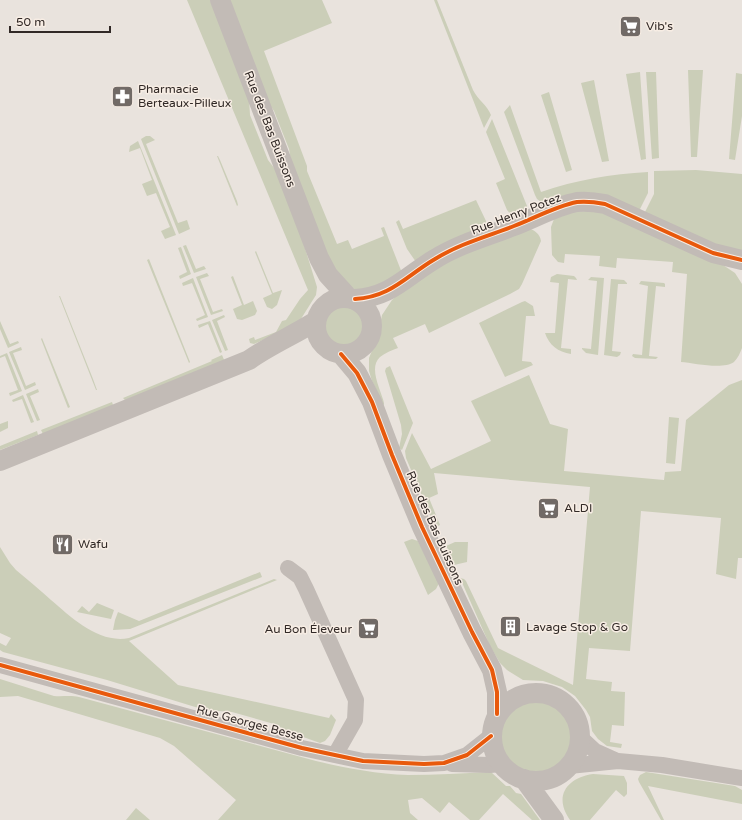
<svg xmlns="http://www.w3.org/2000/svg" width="742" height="820" font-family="'Varela Round',sans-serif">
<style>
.green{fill:#cbceb8}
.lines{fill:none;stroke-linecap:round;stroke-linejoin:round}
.minor{stroke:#c2bbb6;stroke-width:16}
.tertiary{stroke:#c2bbb6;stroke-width:20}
.cycleway-casing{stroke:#f7ede4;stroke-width:6}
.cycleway{stroke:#e8590c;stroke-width:4}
.labels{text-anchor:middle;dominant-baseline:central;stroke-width:3;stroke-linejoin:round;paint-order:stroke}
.poi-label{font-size:12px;fill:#312926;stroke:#f7ede4;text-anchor:start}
.street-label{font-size:12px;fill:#312926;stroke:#f7ede4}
</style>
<rect width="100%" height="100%" fill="#e9e3dd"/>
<path class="green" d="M187 0H210L249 99 250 115 268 160 278 173 296 219 317 287 316 295 299 322 290 328 254 344 250 343 249 339 254 337 255 340 276 332 282 321 286 320 300 299 308 290Z
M227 0H322L332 23 264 51 307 166V171L337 244 348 240 352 249 384 236 381 228 384 227 402 273 360 293 337 278 292 167 289 149 274 111 264 96Z
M434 0H437L473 90C478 100 487 105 491 115L484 128Z
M688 70H703L697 157H691Z
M640 72 646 159 641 160 626 74Z
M646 72H656L659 158 652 159Z
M736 73 742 74V116L735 160 729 159Z
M594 80 609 161 602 162 581 83Z
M549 92 572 170 566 172 541 95Z
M510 105 541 192C576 180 611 174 648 172V193L639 211 544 204 537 199 535 195 504 112Z
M492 119 527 206V210L513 217 507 210 496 183 505 179 486 132Z
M146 136H150L155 140 146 144 178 223 187 220 190 229 179 234 141 139Z
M138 141 176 235 165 239 161 231 170 227 156 193 147 196 142 184 152 180 140 148 129 152 130 146Z
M217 156H218L220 160 237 201 238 205 237 206Z
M696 170 742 174V257L644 214 654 194V171Z
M476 200 486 221 487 228 416 262 407 249 396 222 399 220 403 229Z
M597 210 723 265 735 273 742 284V348C740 353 738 358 734 362 723 370 694 363 681 362L687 274 672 272 673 262 617 258 616 268 599 266 600 256 565 254 564 263 558 262 552 255 551 227 554 219 563 213Z
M529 228C535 231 540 234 541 241L522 284 519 289 510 294 429 333 425 324 393 338 398 348C392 350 385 353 380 357 368 368 381 390 384 403V406L372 381 369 371V358L378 336 382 315 392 300 399 293 439 264Z
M186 245 196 269 204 266 206 269 194 273 183 246Z
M181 247 191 274 180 279 179 276 187 272 178 248Z
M256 251 273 293 282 290 277 305 272 309 267 307 263 298 272 294 255 252Z
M149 259 190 362 189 363 147 260Z
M207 273 209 276 200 279 213 312 222 309 223 311 211 315 196 277Z
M557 274 574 276 576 278 577 280 568 279 561 348 571 349V354C558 352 549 345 545 333H555L559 283 550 282 551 277Z
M233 276 244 305 253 301 257 311 255 315 242 320 237 319 233 309 242 305 231 277Z
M591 277 604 278 598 355 586 353 582 349V348L591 349 597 281 588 280Z
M193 278 208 317 197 321 196 319 205 315 192 283 183 286 182 283Z
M611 279 624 280 627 283V284H618L612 351 621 352 620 355 617 357 604 355Z
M641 281 664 283 665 284V287L656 286 649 356 658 357 656 359 635 358 632 356 633 354 642 355 648 286 639 284Z
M59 296H60L93 379 97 390H96Z
M525 301 533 306 535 316H526L522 361 531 362 533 365 505 377 479 323 522 302Z
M324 326a20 20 0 1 1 40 0a20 20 0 1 1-40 0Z
M224 315 225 317 217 321 228 350 225 351 212 320Z
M0 321 10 344 18 341 19 343 8 348 0 329Z
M210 321 222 352 220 353 208 324 199 328 198 325Z
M42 338 70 407 68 408 41 339Z
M21 347 22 350 13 353 26 386 35 382 36 385 25 390 9 352Z
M7 353 22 391 10 396 9 393 18 390 5 356 0 358V356Z
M222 355 225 362 125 400 123 398 212 361 211 360Z
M390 366 413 423 402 450 399 448 402 434 401 425 385 371 386 368Z
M529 375 550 424 568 429 564 471 664 480 665 472 681 471 686 420 729 385 742 380V558H738L736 579 716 574 721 518 641 511 630 651 589 648 586 679 612 682 611 691 625 692 624 726 612 725 610 742 622 744 621 748 607 746 598 739 592 731 590 717 586 710 575 696 562 687 543 681 523 680 507 670 500 663 490 646 460 578 464 579 466 581 498 648 573 685 590 487 434 473 438 494 429 498 440 525 438 526 433 522 406 458 405 451 412 433 431 469 491 441 471 401Z
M38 389 39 392 30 396 40 420 37 421 26 394Z
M23 395 34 422 31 423 22 399 13 402 12 400Z
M112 402 113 405 44 436 41 430Z
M669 417 679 418 675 464 666 463Z
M8 421V428L0 432V424Z
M37 431 38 435 0 450V446Z
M412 539 418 541 439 583 436 589 428 595 404 542Z
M455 542H468L467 562 454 565 446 546Z
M0 547 10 563 16 570C28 580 40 590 51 600 72 618 99 644 129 638L274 579 277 580 129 641 178 685 329 718 331 714 336 720 330 735 325 741 320 743 292 733 274 724 232 712 205 710 107 680 3 652 0 650V643L6 646 11 638 0 633Z
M260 572 262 577 130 629 113 630 115 620 118 612 139 621Z
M97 603 114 610 111 619 77 612 82 606 89 612Z
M0 679 54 696C62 697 70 695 79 697L316 761C346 768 376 774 408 775 435 775 463 773 491 772L506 786H510L516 793 521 794 540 820H532L503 794 479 820H470L449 802 440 813 422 798 408 800 410 813 418 820H218L236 800 174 746 160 738 18 696 0 697Z
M501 737a35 35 0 1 1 70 0a35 35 0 1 1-70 0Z
M646 772 735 786 742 790V804L648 786 664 820H661L639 782 638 779 640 775Z
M593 774 624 776 627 783V794L624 797 616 790 590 820H570C553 796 567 778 593 774Z
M136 808 150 820H126Z"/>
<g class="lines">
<path class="minor" d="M288 568 300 577 306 589 356 700 355 720 335 755
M0 665 302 748 363 761 424 764 444 763 467 755 491 736
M580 737 595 751 615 760
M452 764 490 765 501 764
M569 766 618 761 662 765 742 778"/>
<path class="tertiary" d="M220 0 319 258 328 275 348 297
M316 326a28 28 0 1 1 56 0a28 28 0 1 1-56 0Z
M355 299C391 297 406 276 435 259 459 244 488 236 514 226 535 218 556 206 577 202 587 201 595 202 605 204L713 253 742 260
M341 354 357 373 372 402 392 455 422 527 472 632 492 670 497 692V714
M0 461 249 360C270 345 294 335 316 321
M492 737a44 44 0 1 1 88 0a44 44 0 1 1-88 0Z
M524 779 554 820"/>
<defs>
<path id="cycleway" d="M355 299C391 297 406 276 435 259 459 244 488 236 514 226 535 218 556 206 577 202 587 201 595 202 605 204L713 253 742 260
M341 354 357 373 372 402 392 455 422 527 472 632 492 670 497 692V714
M0 665 302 748 363 761 424 764 444 763 467 755 491 736"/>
</defs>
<use href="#cycleway" class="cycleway-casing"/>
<use href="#cycleway" class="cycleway"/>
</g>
<defs>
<symbol id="supermarket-square" viewBox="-11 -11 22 22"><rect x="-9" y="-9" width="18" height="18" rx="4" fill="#716a66" stroke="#f7ede4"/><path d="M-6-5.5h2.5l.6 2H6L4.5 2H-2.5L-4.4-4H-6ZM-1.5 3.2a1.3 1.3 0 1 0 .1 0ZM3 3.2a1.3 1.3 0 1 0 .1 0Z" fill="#fff"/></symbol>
<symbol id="pharmacy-square" viewBox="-11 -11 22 22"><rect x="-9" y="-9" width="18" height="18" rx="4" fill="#716a66" stroke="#f7ede4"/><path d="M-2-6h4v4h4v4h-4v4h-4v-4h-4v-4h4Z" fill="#fff"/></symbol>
<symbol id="restaurant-square" viewBox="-11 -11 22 22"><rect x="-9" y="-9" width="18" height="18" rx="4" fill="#716a66" stroke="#f7ede4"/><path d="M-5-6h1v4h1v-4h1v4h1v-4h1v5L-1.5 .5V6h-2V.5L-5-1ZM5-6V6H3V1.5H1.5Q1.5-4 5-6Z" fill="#fff"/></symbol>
<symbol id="building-square" viewBox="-11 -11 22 22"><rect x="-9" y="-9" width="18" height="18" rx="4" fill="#716a66" stroke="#f7ede4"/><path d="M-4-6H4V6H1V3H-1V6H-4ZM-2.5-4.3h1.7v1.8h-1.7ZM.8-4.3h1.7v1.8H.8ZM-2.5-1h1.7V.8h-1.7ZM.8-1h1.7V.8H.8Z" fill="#fff"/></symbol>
</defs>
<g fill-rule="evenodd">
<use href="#supermarket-square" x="618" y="14" width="25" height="25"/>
<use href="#pharmacy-square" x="110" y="84" width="25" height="25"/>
<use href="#supermarket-square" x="536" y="496" width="25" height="25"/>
<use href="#restaurant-square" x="50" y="532" width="25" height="25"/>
<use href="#building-square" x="498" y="614" width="25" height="25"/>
<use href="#supermarket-square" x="356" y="616" width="25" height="25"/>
</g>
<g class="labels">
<g class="poi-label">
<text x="646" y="26">Vib's</text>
<text x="138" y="89">Pharmacie<tspan x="138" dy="14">Berteaux-Pilleux</tspan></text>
<text x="564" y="508">ALDI</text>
<text x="78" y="544">Wafu</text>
<text x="526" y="627">Lavage Stop &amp; Go</text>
<text x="352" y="629" text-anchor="end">Au Bon Éleveur</text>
</g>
<g class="street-label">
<text transform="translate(270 129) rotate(69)">Rue des Bas Buissons</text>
<text transform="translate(516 214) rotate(-21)">Rue Henry Potez</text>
<text transform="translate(435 528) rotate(66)">Rue des Bas Buissons</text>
<text transform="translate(250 723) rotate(15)">Rue Georges Besse</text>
</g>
</g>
<path d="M10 26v6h100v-6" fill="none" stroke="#312926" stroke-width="2"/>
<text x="16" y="26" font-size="12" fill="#312926" stroke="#f7ede4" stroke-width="3" paint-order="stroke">50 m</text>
</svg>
